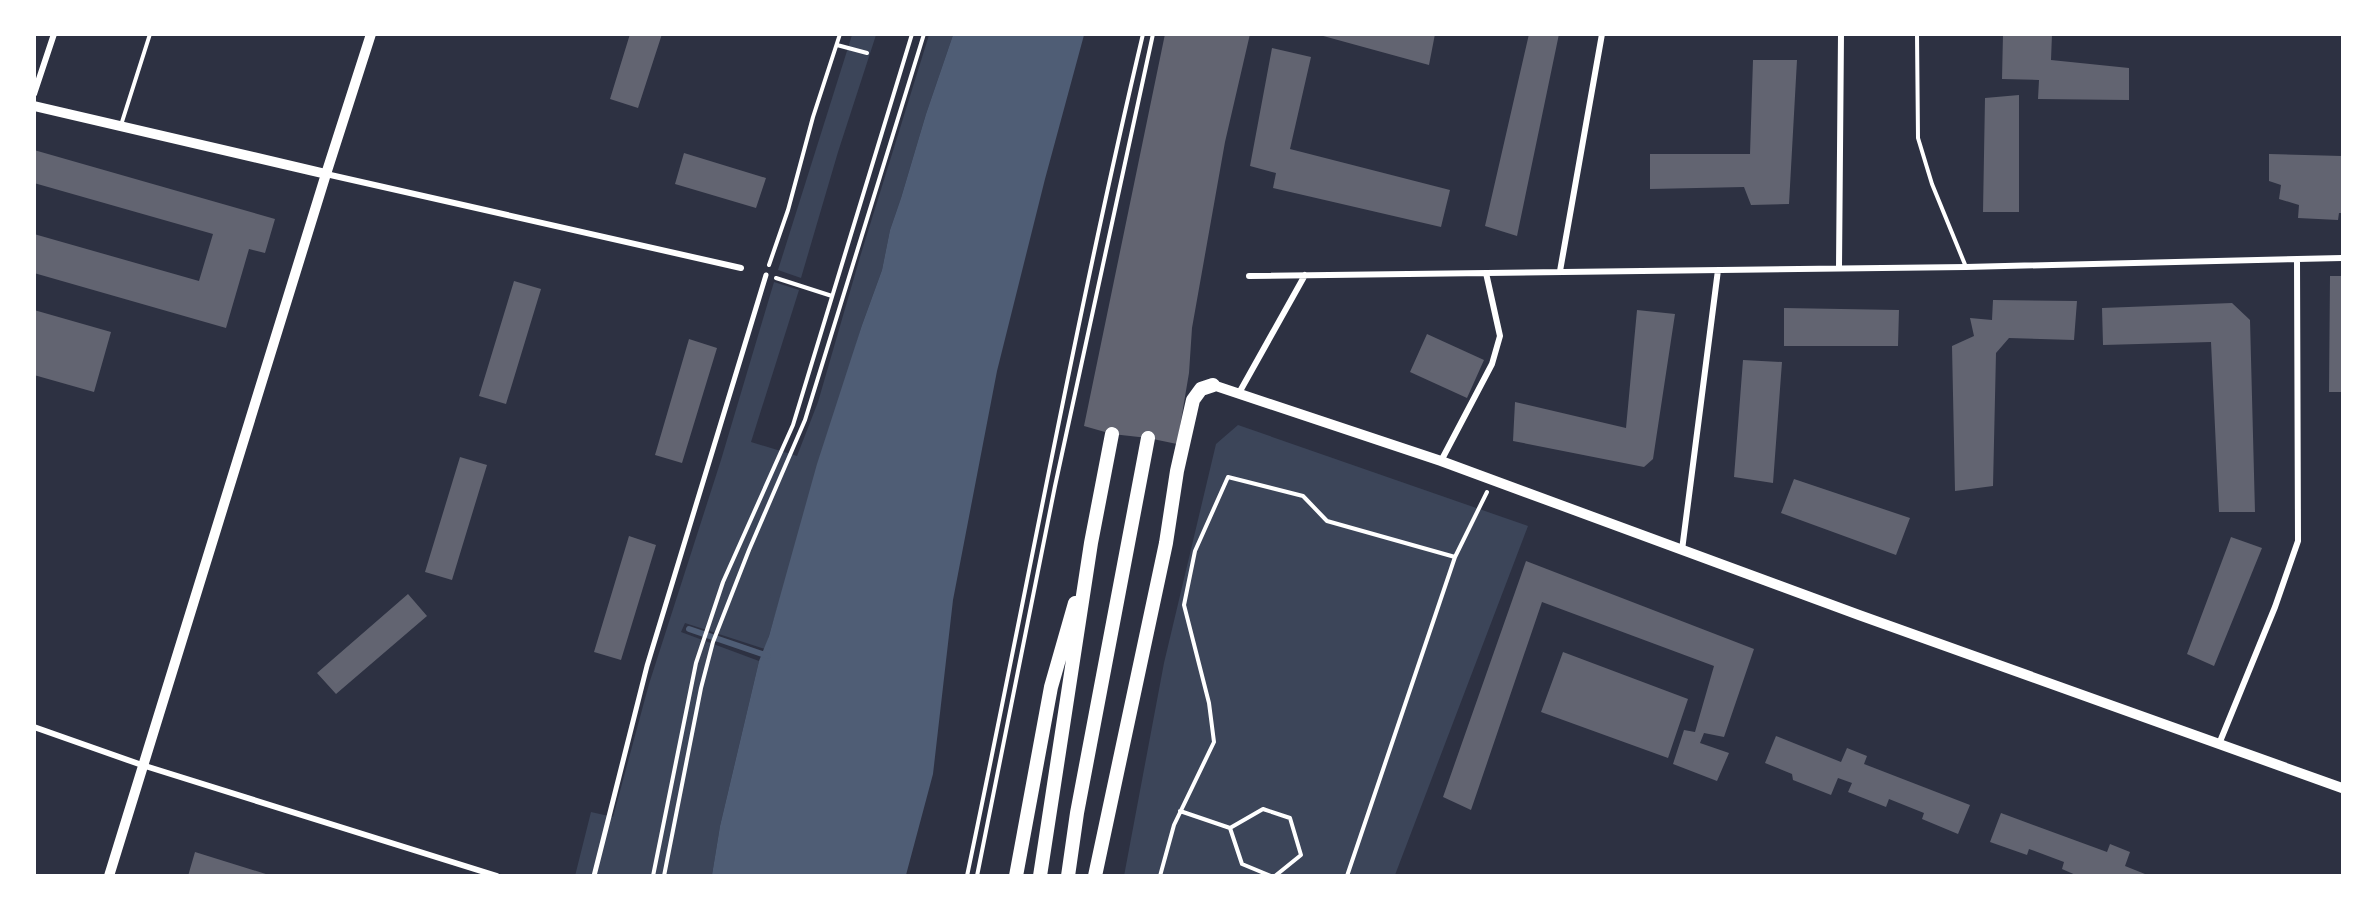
<svg xmlns="http://www.w3.org/2000/svg" width="2377" height="910" font-family="'Titillium Web',sans-serif">
<style>
.green{fill:#3c4559}
.water{fill:#4f5d75}
.lines{fill:none;stroke-linecap:round;stroke-linejoin:round}
.stream{stroke:#4f5d75;stroke-width:6}
.building{fill:#626471}
.path{stroke:#fff;stroke-width:4}
.service{stroke:#fff;stroke-width:4}
.pedestrian{stroke:#fff;stroke-width:5}
.minor{stroke:#fff;stroke-width:6}
.tertiary{stroke:#fff;stroke-width:10}
.trunk{stroke:#fff;stroke-width:14}
</style>
<rect width="100%" height="100%" fill="#2d3142"/>
<path class="green" d="M852 35H876L838 152 801 278 778 270Z
M929 35H953L926 114 901 198 890 230 882 270 862 325 765 649 685 623 681 632 759 661 720 826 712 875 575 876 591 812 613 817 649 684 721 460 774 282 799 290 751 442 797 456 818 402 860 257Z
M1238 425 1528 526 1395 875 1124 876 1164 663 1216 444Z"/>
<path class="water" d="M953 35H1084L1045 179 997 371 953 600 933 774 906 875H712L720 826 759 661 769 636 817 464 862 325 882 270 890 230 901 198 926 114Z"/>
<g class="lines">
<path class="stream" d="M689 629 768 656"/>
</g>
<path class="building" d="M630 34H662L638 108 610 99Z
M1165 34H1250L1225 142 1192 328 1189 373 1177 444 1148 438 1112 434 1084 426Z
M1316 34H1435L1429 65Z
M1529 34H1559L1517 236 1485 226Z
M2003 34H2052L2051 60 2129 68V100L2038 99 2039 80 2002 79Z
M1272 48 1311 57 1290 149 1450 190 1441 227 1273 188 1276 173 1250 166Z
M1753 60H1797L1789 204 1751 205 1744 187 1650 189V154H1750Z
M2019 95V212H1983L1985 98Z
M34 150 275 219 265 253 249 249 226 328 34 273V234L199 281 213 234 34 183Z
M684 153 766 178 756 208 675 184Z
M2269 154 2342 156V213H2339L2338 220 2298 218 2299 205 2279 199 2281 185 2269 181Z
M2330 276H2342V392H2329Z
M514 281 541 289 506 404 479 396Z
M1993 300 2077 301 2074 340 2009 338 1996 353 1993 486 1955 491 1952 346 1974 336 1970 318 1992 320Z
M2232 303 2250 320 2255 512H2219L2211 342 2103 345 2102 308Z
M1784 308 1899 310 1898 346H1784Z
M34 310 111 332 94 392 34 375Z
M1637 310 1675 314 1653 459 1644 467 1513 441 1515 402 1626 428Z
M1427 334 1484 360 1467 398 1410 372Z
M689 339 717 348 682 463 655 455Z
M1743 360 1782 362 1773 483 1734 477Z
M460 457 487 465 452 580 425 572Z
M1794 479 1910 518 1896 555 1781 513Z
M629 536 656 545 621 660 594 652Z
M2231 537 2262 548 2214 666 2187 654Z
M1526 561 1754 649 1724 737 1704 733 1700 743 1729 753 1717 781 1673 764 1684 730 1695 732 1714 666 1542 602 1471 810 1443 797Z
M408 594 427 616 336 694 317 673Z
M1563 652 1688 699 1668 758 1541 712Z
M1776 736 1841 762 1847 748 1867 756 1864 764 1970 805 1958 834 1922 819 1924 813 1889 799 1886 807 1848 792 1852 783 1838 778 1831 795 1793 780 1792 774 1765 763Z
M2001 813 2107 852 2110 844 2130 852 2125 866 2150 876H2078L2062 869 2064 862 2029 849 2027 855 1990 842Z
M195 852 269 875V876H188Z"/>
<g class="lines">
<path class="path" d="M837 45 867 53
M769 265 788 210 813 117 840 34
M776 278 832 296
M1180 811 1230 828 1263 809 1290 818 1301 855 1275 876
M1230 828 1242 864 1271 876
M653 876 696 663 723 582 793 425 912 34
M664 876 701 688 713 642 749 550 805 420 924 34
M967 876C1026 595 1077 313 1143 34
M977 876 1055 486 1153 34
M1160 876 1174 825 1214 742 1209 703 1184 605 1195 551 1228 477 1303 496 1327 521 1455 557
M1347 876 1455 557 1487 492"/>
<path class="service" d="M1917 34 1918 138 1932 184 1966 267
M121 125 150 34"/>
<path class="pedestrian" d="M594 876 647 666 766 275"/>
<path class="minor" d="M34 94 54 34
M326 174 741 268
M1839 267 1841 34
M1560 271 1602 34
M1249 276 1966 267 2342 258
M1239 393 1305 275
M1441 461 1492 364 1500 336 1486 273
M1682 550 1718 270
M34 727 142 765 497 876
M2219 744 2275 607 2298 541 2297 260"/>
<path class="tertiary" d="M34 106 326 174
M1213 385 1441 461 1859 615 2342 788
M109 876 326 174 371 34"/>
<path class="trunk" d="M1016 876 1051 687 1075 603
M1040 876 1091 543 1112 434
M1068 876 1077 813 1148 438
M1095 876 1166 543 1177 471 1193 400 1201 389 1213 385"/>
</g>
<rect width="2377" height="910" fill="none" stroke="#ffffff" stroke-width="72"/>
</svg>
